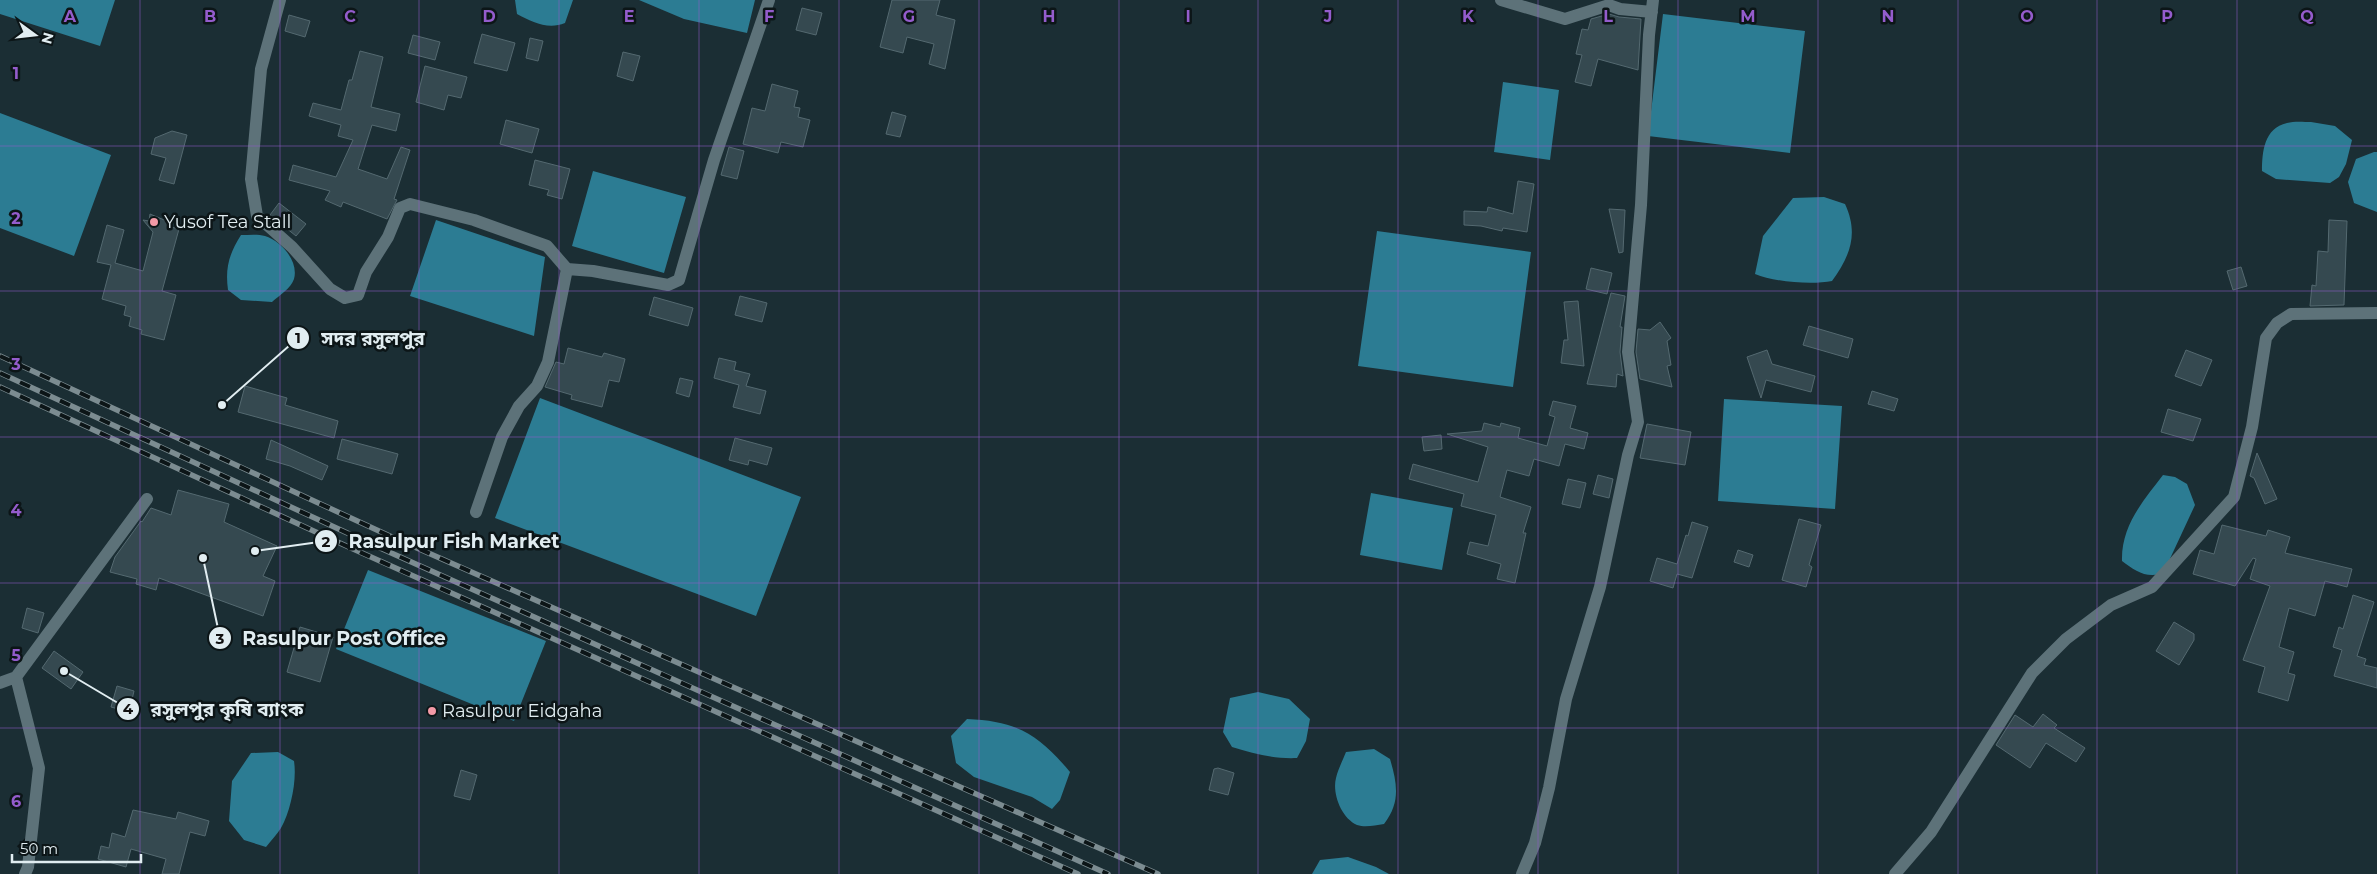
<svg xmlns="http://www.w3.org/2000/svg" width="2377" height="874" font-family="Montserrat,'Noto Sans Bengali',sans-serif">
<style>
.water{fill:#2c7c93}
.building{fill:#354950;stroke:#546970}
.lines{fill:none;stroke-linecap:round;stroke-linejoin:round}
.minor{stroke:#5d7279;stroke-width:12}
.rail-casing{stroke:#7c8c91;stroke-width:5.5}
.rail{stroke:#0c1517;stroke-width:4;stroke-dasharray:11;stroke-linecap:butt}
.grid{fill:none;stroke:#945ccc;stroke-width:1;stroke-opacity:0.55}
.poi-dot{fill:#f39aa7;stroke:#0c1517;stroke-width:2}
.labels{text-anchor:middle;dominant-baseline:central;stroke-width:5;stroke-linejoin:round;paint-order:stroke}
.poi-label{font-size:18px;fill:#e1edf1;stroke:#0c1517;text-anchor:start}
.grid-label{font-size:16px;text-anchor:middle;font-weight:bold;fill:#945ccc;stroke:#0c1517;stroke-width:5;stroke-linejoin:round;paint-order:stroke}
.leader{fill:none;stroke:#e1edf1;stroke-width:2}
.callout-dot{fill:#e1edf1;stroke:#0c1517;stroke-width:2}
.mark-label{font-size:15px;text-anchor:middle;font-weight:bold;fill:#111}
.callout-label{font-size:19px;text-anchor:middle;font-weight:bold;fill:#e1edf1;stroke:#0c1517;stroke-width:5;stroke-linejoin:round;paint-order:stroke}
</style>
<rect width="100%" height="100%" fill="#1b2e34"/>
<path class="water" d="M0 0H115L100 46 0 14Z
M515 0H573L565 23C548 30 532 22 517 14Z
M639 0H755L747 33 684 19Z
M1663 14 1805 31 1790 153 1648 136Z
M1503 82 1559 90 1550 160 1494 152Z
M0 113 111 155 74 256 0 228Z
M2311 122 2335 126 2352 140 2346 164 2339 177 2330 183 2276 179 2262 171C2262 152 2264 128 2287 123 2294 121 2304 122 2311 122Z
M2374 152H2377V212L2354 203 2348 182 2356 159Z
M593 171 686 197 664 273 572 246Z
M1824 197 1845 204C1859 234 1850 256 1832 281 1812 285 1774 282 1755 274L1763 236 1793 198Z
M436 220 545 257 534 336 410 296Z
M1377 231 1531 252 1513 387 1358 366Z
M241 235C249 235 258 234 265 236 281 241 299 261 294 279 291 288 280 295 272 302L241 300 228 290C225 268 229 254 241 235Z
M540 398 801 497 756 616 495 518Z
M1724 399 1842 406 1835 509 1718 501Z
M2163 475 2175 477 2187 484 2195 505 2168 563 2160 574C2145 578 2134 570 2122 561 2121 526 2143 501 2163 475Z
M1371 493 1453 508 1442 570 1360 555Z
M368 570 546 641 514 721 336 649Z
M1258 692 1289 699 1310 719 1306 741 1297 758C1274 759 1254 754 1232 747L1223 732 1230 698Z
M967 719C1017 721 1038 734 1070 772L1060 800 1052 809 1032 797 974 777 956 763 951 736Z
M1374 749 1390 759C1397 783 1401 802 1384 824 1375 825 1366 828 1357 825 1341 818 1332 793 1336 778 1338 769 1343 760 1346 752Z
M278 752 294 761C297 780 291 810 281 828 277 834 271 841 266 847L244 840 229 821 232 781 251 753Z
M1348 857 1376 867 1389 874H1312L1320 860Z"/>
<path class="building" d="M892 0H940L936 15 955 20 945 69 929 64 934 44 907 37 903 53 880 47Z
M802 8 822 13 816 35 796 30Z
M1609 14 1619 17 1641 19 1638 70 1598 59 1591 86 1575 82 1582 55 1576 54 1582 29 1588 30 1591 19Z
M289 15 310 21 305 37 285 31Z
M482 34 515 43 507 71 474 63Z
M413 35 440 42 435 60 408 53Z
M530 38 543 41 538 61 526 58Z
M360 51 383 57 371 107 400 114 396 131 372 125 358 169 387 179 401 147 410 150 394 199 397 200 387 219 343 202 341 207 325 200 330 191 289 180 293 165 336 177 353 140 338 136 341 125 309 116 313 103 341 110 349 80H352Z
M623 52 640 56 633 81 617 76Z
M425 66 467 77 461 98 448 95 444 110 416 102Z
M772 84 798 91 794 107 800 108 798 117 810 120 803 147 781 142 778 153 743 144 752 108 765 111Z
M892 112 906 116 900 137 886 134Z
M506 120 539 129 532 153 500 144Z
M172 131 187 135 174 184 159 180 166 158 151 154 155 138Z
M729 147 744 151 737 179 721 175Z
M535 160 570 169 562 199 547 195 549 190 529 185Z
M1518 181 1534 184 1527 232 1503 228 1502 231 1481 226 1464 225V211L1487 212 1488 207 1513 214Z
M279 203 306 224 296 236 270 215Z
M1609 209 1625 210 1623 252 1619 253Z
M150 214 169 222 167 226 179 229 162 291 176 295 164 340 141 334 142 330 129 326 131 317 124 315 126 306 102 299 111 265 97 262 107 225 124 230 115 263 143 271 153 232 143 220 149 221Z
M2329 220 2347 221 2344 305 2310 306 2312 285 2316 286 2318 251 2328 252Z
M2241 267 2247 286 2233 290 2227 271Z
M1591 268 1612 273 1607 294 1586 289Z
M1611 293 1625 296 1620 327H1622L1620 352 1623 376 1617 374 1616 387 1587 384Z
M740 296 767 303 762 322 735 315Z
M654 297 693 308 688 326 649 315Z
M1578 301 1584 366 1561 363 1564 340H1568L1564 302Z
M1660 322 1671 338 1667 341 1671 365 1667 366 1672 387 1640 379 1636 352 1638 329 1650 330Z
M1809 326 1853 339 1848 358 1803 345Z
M568 348 602 357 604 353 625 359 619 382 609 380 602 407 571 399 572 395 545 387 556 362 564 364Z
M1767 350 1772 364 1815 376 1811 392 1766 380 1761 398 1747 357Z
M2186 350 2212 360 2201 386 2175 376Z
M719 358 736 362 734 370 750 374 746 386 766 391 760 414 733 407 739 385 714 378Z
M680 378 693 381 689 397 676 393Z
M245 386 287 398 285 405 338 421 334 438 238 412Z
M1872 391 1898 399 1894 411 1868 404Z
M1553 401 1576 406 1570 428 1588 433 1584 449 1565 444 1559 466 1534 459 1529 476 1507 470 1500 497 1531 507 1523 533H1526L1515 583 1497 579 1501 564 1467 554 1470 542 1488 546 1496 515 1461 506 1464 494 1409 479 1413 464 1478 482 1488 447 1447 434 1482 431 1484 423 1500 427 1501 423 1520 428 1518 438 1547 446 1555 417 1549 415Z
M2168 409 2201 419 2193 441 2161 432Z
M1647 424 1691 432 1685 465 1640 458Z
M1441 435 1442 449 1424 451 1422 437Z
M735 438 772 448 767 465 749 460 748 465 729 460Z
M342 439 398 454 392 474 337 459Z
M271 440 328 466 322 480 290 466 266 459Z
M2257 453 2277 499 2265 504 2254 478 2250 476Z
M1598 475 1613 479 1609 498 1593 494Z
M1568 479 1586 483 1580 508 1562 504Z
M178 490 229 504 224 522 277 546 263 576 275 581 263 616 159 578 156 590 136 584 137 579 110 572 115 557 141 521 142 522 151 508 171 515Z
M1799 519 1821 525 1809 565 1812 567 1806 587 1782 580Z
M1692 522 1708 527 1692 578 1677 574 1673 588 1650 581 1657 558 1677 564 1686 535 1688 536Z
M2222 525 2266 536 2268 530 2290 537 2285 553 2352 569 2347 587 2325 581 2315 616 2289 608 2279 647 2294 652 2288 673 2295 675 2288 701 2258 692 2265 667 2243 660 2270 586 2250 579 2256 559 2253 558 2235 586 2193 574 2200 550 2214 554Z
M1738 550 1753 555 1749 567 1734 562Z
M2353 595 2374 602 2357 656 2366 659 2364 665 2377 668V688L2334 676 2342 650 2333 647 2339 627 2343 629Z
M27 608 44 613 38 633 22 628Z
M2174 622 2194 634V640L2179 665 2156 651Z
M300 627 333 637 320 682 287 672Z
M54 651 83 672 71 689 42 668Z
M117 686 134 691 129 712 111 707Z
M2043 714 2057 725 2054 728 2085 748 2076 762 2046 743 2030 768 1996 745 2015 715 2033 727Z
M1218 768 1234 773 1228 795 1209 790 1214 769Z
M461 770 477 775 470 800 454 796Z
M133 810 176 819 178 812 209 821 205 836 190 832 179 874H162L166 859 131 849 126 867 98 859 101 846 109 848 112 833 125 837Z"/>
<g class="lines">
<path class="minor" d="M280 0 261 69 251 179 257 216 292 247 330 289 345 298 358 295 366 272 388 237 400 208 410 204 474 220 547 246 567 269 548 362 537 386 519 406 502 437 476 512
M1501 0 1565 19 1609 5 1620 9 1652 12
M567 269 593 271 668 285 679 280 714 160 769 0
M16 677 39 768 28 867 25 874
M0 683 16 677 147 499
M1522 874 1535 843 1549 788 1566 699 1600 587 1628 455 1638 422 1628 352 1641 205 1649 35 1653 0
M1895 874 1931 832 2032 673 2066 639 2111 605 2152 587 2234 497 2252 427 2266 338 2277 323 2291 314 2377 313"/>
<defs>
<path id="rail" d="M0 356 392 537 1158 874
M0 373 369 543 1108 874
M0 387 342 544 1078 874"/>
</defs>
<use href="#rail" class="rail-casing"/>
<use href="#rail" class="rail"/>
</g>
<path class="grid" d="M140 0V874M280 0V874M419 0V874M559 0V874M699 0V874M839 0V874M979 0V874M1119 0V874M1258 0V874M1398 0V874M1538 0V874M1678 0V874M1818 0V874M1958 0V874M2097 0V874M2237 0V874M0 146H2377M0 291H2377M0 437H2377M0 583H2377M0 728H2377"/>
<g class="poi-dot">
<circle cx="154" cy="222" r="5"/>
<circle cx="432" cy="711" r="5"/>
</g>
<g class="labels">
<g class="poi-label">
<text x="164" y="222">Yusof Tea Stall</text>
<text x="442" y="711">Rasulpur Eidgaha</text>
</g>
</g>
<g class="grid-label">
<text x="70" y="22">A</text>
<text x="210" y="22">B</text>
<text x="350" y="22">C</text>
<text x="489" y="22">D</text>
<text x="629" y="22">E</text>
<text x="769" y="22">F</text>
<text x="909" y="22">G</text>
<text x="1049" y="22">H</text>
<text x="1188" y="22">I</text>
<text x="1328" y="22">J</text>
<text x="1468" y="22">K</text>
<text x="1608" y="22">L</text>
<text x="1748" y="22">M</text>
<text x="1888" y="22">N</text>
<text x="2027" y="22">O</text>
<text x="2167" y="22">P</text>
<text x="2307" y="22">Q</text>
<text x="16" y="79">1</text>
<text x="16" y="224">2</text>
<text x="16" y="370">3</text>
<text x="16" y="516">4</text>
<text x="16" y="661">5</text>
<text x="16" y="807">6</text>
</g>
<path class="leader" d="M222 405L298 338M255 551L326 541M203 558L220 638M64 671L128 709"/>
<g class="callout-dot">
<circle cx="222" cy="405" r="5"/>
<circle cx="255" cy="551" r="5"/>
<circle cx="203" cy="558" r="5"/>
<circle cx="64" cy="671" r="5"/>
<circle cx="298" cy="338" r="12"/>
<circle cx="326" cy="541" r="12"/>
<circle cx="220" cy="638" r="12"/>
<circle cx="128" cy="709" r="12"/>
</g>
<g class="mark-label">
<text x="298" y="343">1</text>
<text x="326" y="547">2</text>
<text x="220" y="644">3</text>
<text x="128" y="714">4</text>
</g>
<g class="callout-label">
<text x="373" y="345">সদর রসুলপুর</text>
<text x="454" y="548">Rasulpur Fish Market</text>
<text x="344" y="645">Rasulpur Post Office</text>
<text x="227" y="716">রসুলপুর কৃষি ব্যাংক</text>
</g>
<g transform="translate(35 35) rotate(105)" stroke="#0c1517" stroke-width="4" paint-order="stroke">
<path d="M0-4L9 19L0 12L-9 19Z" fill="#e1edf1"/>
<text y="-8" font-size="14" font-weight="bold" text-anchor="middle" fill="#e1edf1">N</text>
</g>
<path d="M12 854v8h129v-8" fill="none" stroke="#e1edf1" stroke-width="2.5"/>
<text x="20" y="854" font-size="15" fill="#e1edf1" stroke="#0c1517" stroke-width="4" paint-order="stroke">50 m</text>
</svg>
